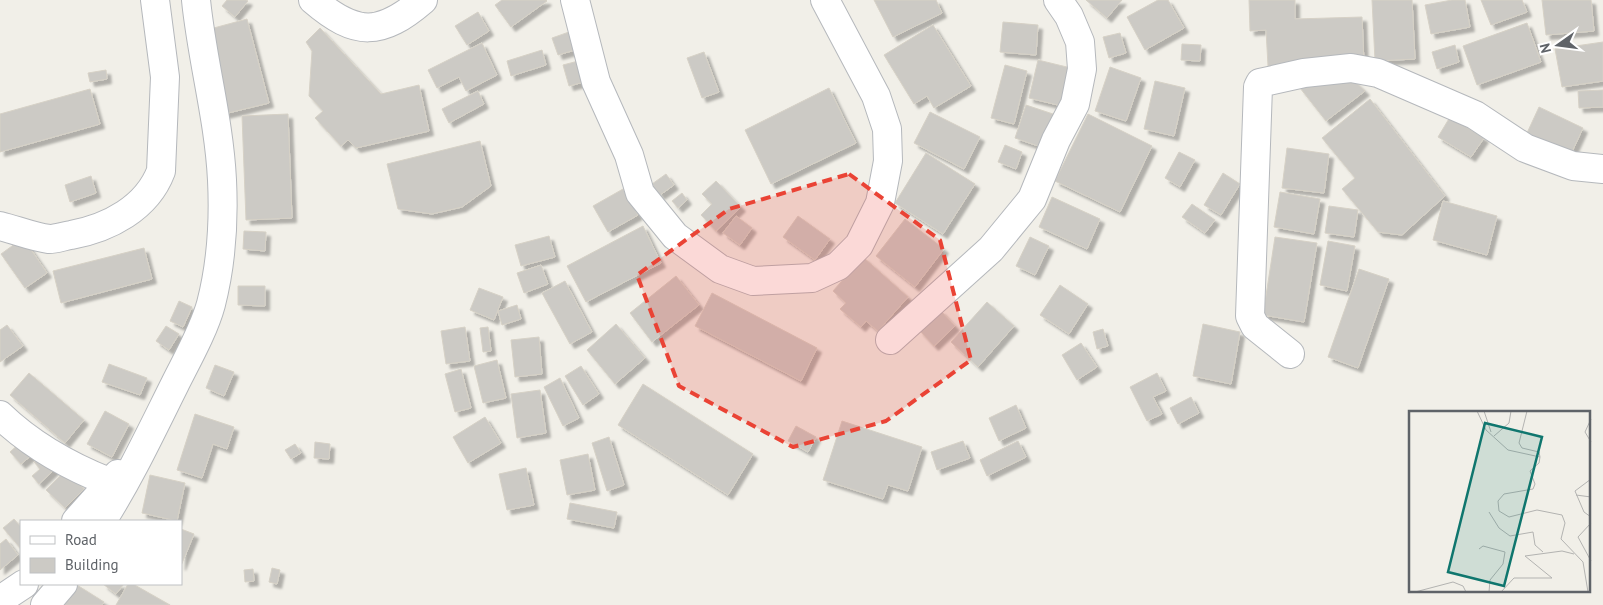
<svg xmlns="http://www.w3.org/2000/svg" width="1603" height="605" font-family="'PT Sans',sans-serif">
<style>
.building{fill:#cccac5;stroke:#d6d1c6;filter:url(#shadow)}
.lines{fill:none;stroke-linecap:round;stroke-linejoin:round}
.minor-casing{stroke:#b5b8bc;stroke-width:30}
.minor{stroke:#fff;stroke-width:28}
.marked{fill:#ea4335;fill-opacity:0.2;stroke:#ea4335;stroke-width:4;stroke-dasharray:10 6;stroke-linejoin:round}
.inset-road{fill:none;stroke:#b3b3b1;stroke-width:1}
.view{fill:#0f766e;fill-opacity:0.15;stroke:#0f766e;stroke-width:2.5}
.inset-edge{fill:none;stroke:#5f6368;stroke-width:2.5}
</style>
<defs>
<filter id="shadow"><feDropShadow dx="4.5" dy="4.5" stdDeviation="1" flood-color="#0004"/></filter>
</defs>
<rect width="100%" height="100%" fill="#f1efe8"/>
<path class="building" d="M227 0H246L248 1 235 17 222 6Z
M502 0H546L547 1 511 27 495 5Z
M874 0H936L942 13 893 37Z
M1086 0H1122L1107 18Z
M1158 0H1168L1184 28 1145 50 1127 17Z
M1249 0H1295V19L1362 17 1364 63 1268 66 1266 30 1250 31Z
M1372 0H1412L1415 59 1375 61Z
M1452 0H1465L1470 27 1431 34 1425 5Z
M1481 0H1522L1527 12 1491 25Z
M1542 0H1591L1594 31 1546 35Z
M478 12 489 31 467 45 455 26Z
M247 19 269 103 224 114 215 79 222 77 210 29Z
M1003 22 1038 25 1036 55 1000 52Z
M1527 23 1541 62 1477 85 1463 46Z
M933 25 971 86 934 108 927 96 914 104 884 55Z
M320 28 381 94 419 85 429 131 356 148 348 140 341 146 315 118 323 111 309 96 312 51 306 42Z
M569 32 575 50 558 55 552 38Z
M1120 33 1126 53 1109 58 1103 37Z
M1603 42V81L1562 87 1555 49Z
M482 43 497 75 466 91 459 77 437 88 428 70Z
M1182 44 1201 45 1200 61 1181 60Z
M1455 45 1459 62 1437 69 1432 52Z
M542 50 546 65 511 76 507 61Z
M704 52 719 92 702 98 687 58Z
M582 60 588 81 569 86 563 65Z
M1038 60 1071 68 1062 106 1029 98Z
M1005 65 1027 71 1014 124 991 118Z
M1110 67 1141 78 1126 121 1095 111Z
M106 70 107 79 90 82 88 73Z
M1351 78 1365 91 1326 121 1300 88 1312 80Z
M1155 81 1185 88 1174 136 1144 129Z
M829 88 856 143 771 184 745 130Z
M90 89 100 124 0 152V114Z
M1603 90V107L1579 108 1578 91Z
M478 91 484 104 449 123 442 109Z
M1370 99 1445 196 1402 235 1378 232 1342 189 1355 178 1322 138Z
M1026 105 1056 115 1044 148 1015 138Z
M1539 107 1583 128 1571 154 1527 133Z
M930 112 980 137 964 169 914 143Z
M288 114 292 218 246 220 242 116Z
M1088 114 1152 146 1120 212 1055 181Z
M1450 117 1484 138 1471 157 1438 137Z
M480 141 491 186 462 207 432 214 398 209 387 164Z
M1005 145 1022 152 1016 169 998 162Z
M1287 148 1329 154 1324 193 1282 188Z
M1179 152 1195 160 1180 187 1165 178Z
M926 153 975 184 943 234 895 203Z
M1223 173 1240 184 1221 215 1204 205Z
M666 174 674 185 660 195 652 184Z
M91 176 96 193 70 202 65 185Z
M716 181 741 207 716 231 701 215 712 204 702 194Z
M623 189 638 215 608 232 593 206Z
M1280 192 1320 199 1314 234 1274 227Z
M682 193 687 200 678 208 672 201Z
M1052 197 1100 219 1087 249 1039 227Z
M1443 201 1497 216 1487 255 1433 240Z
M1192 204 1215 220 1205 233 1182 217Z
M1329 206 1358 210 1354 237 1325 233Z
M736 216 752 228 740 245 723 233Z
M798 216 830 239 815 260 783 237Z
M905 219 944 249 915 287 876 256Z
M643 226 661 263 586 302 567 266Z
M244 231 266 232 265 251 243 249Z
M549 236 555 257 521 266 515 245Z
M1030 237 1049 246 1035 275 1016 266Z
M1275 237 1317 243 1304 322 1263 315Z
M23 238 47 273 25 288 1 254Z
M1328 241 1355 246 1347 291 1320 285Z
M144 248 152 279 61 303 53 271Z
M863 257 908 297 878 331 866 321 861 327 840 309 846 303 833 291Z
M541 265 548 284 524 293 517 273Z
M1359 269 1389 279 1358 368 1328 357Z
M676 276 699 305 652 342 630 313Z
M565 281 592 332 570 344 542 293Z
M1060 285 1088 304 1069 334 1040 315Z
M238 286H265V306L238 305Z
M479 288 503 297 494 320 470 310Z
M712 293 817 348 801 381 695 326Z
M179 301 192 307 183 327 170 321Z
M987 302 1014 326 978 367 951 342Z
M517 305 521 319 502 325 498 311Z
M940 310 955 326 934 346 919 330Z
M616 324 645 358 615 384 587 350Z
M1203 324 1240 332 1231 384 1193 376Z
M7 325 23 346 0 362V330Z
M166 326 179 334 169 350 156 341Z
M465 327 470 361 446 364 441 331Z
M488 327 491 351 483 352 480 328Z
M1103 329 1108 346 1097 349 1093 332Z
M539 337 542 374 515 377 511 340Z
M1081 343 1097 367 1077 380 1062 355Z
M497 360 506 398 483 403 474 366Z
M109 364 147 378 140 395 102 382Z
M215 365 234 372 224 396 206 388Z
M581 366 599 394 583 405 565 376Z
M461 369 471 408 455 412 445 374Z
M29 373 84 420 65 443 10 395Z
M1157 373 1166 391 1153 397 1162 414 1147 421 1130 387Z
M560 378 579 418 563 426 544 387Z
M643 384 753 454 728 495 618 425Z
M540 390 546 433 517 438 511 394Z
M1191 397 1199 413 1178 424 1170 408Z
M1016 405 1026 428 999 441 989 418Z
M105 411 129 424 112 457 87 444Z
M195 414 234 427 227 449 213 444 202 478 177 470Z
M485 417 501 443 468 463 453 437Z
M842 421 922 447 908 491 888 485 883 499 823 480Z
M796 426 816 437 808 452 788 441Z
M609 437 624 485 607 491 592 443Z
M22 441 33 454 21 464 10 452Z
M963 441 970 458 937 470 931 452Z
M1018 441 1026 457 987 476 980 460Z
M315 442 330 444 329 459 314 458Z
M295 444 301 453 291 459 285 450Z
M43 453 56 468 39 484 32 476 40 469 34 462Z
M588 454 595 490 567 495 560 460Z
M526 468 534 505 507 510 499 474Z
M65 471 84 489 65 508 46 490Z
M150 475 185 483 177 521 142 513Z
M570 503 617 512 614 528 567 519Z
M14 519 21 527V549L3 528Z
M181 529 194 534 181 566Z
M6 539 18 555 0 570V544Z
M272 568 280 570 277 584 269 582Z
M253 569 254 581 245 582 244 570Z
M103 584H124L116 594Z
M128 584H133L170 605H116Z
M77 585 104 602 102 605H64Z"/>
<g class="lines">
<defs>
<path id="minor" d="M313 0C356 37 381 36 423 0
M575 0 596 82 629 155 640 193 675 236 720 269 753 281 812 278 838 266 859 245 880 203 888 161 887 129 876 96 825 0
M0 226C16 230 33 237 49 239 56 239 64 236 71 235 109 228 147 208 161 171L165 77 155 0
M890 340 991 249 1032 199 1056 140 1075 104 1082 69 1080 42 1069 16 1058 0
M1290 354 1255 326 1250 316 1258 87 1260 83 1304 73 1351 68 1378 73 1475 115 1525 148 1573 166 1603 169
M0 415C30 444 71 467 109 482
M76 521 118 474
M102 521C130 477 152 430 175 384 187 360 204 330 211 304 221 265 224 220 222 180 219 119 202 60 196 0
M0 600 24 584
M45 605 63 584"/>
</defs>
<use href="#minor" class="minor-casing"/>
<use href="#minor" class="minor"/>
</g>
<path class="marked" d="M849 174 940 240 971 360 886 421 793 447 679 386 637 275 729 209Z"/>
<g transform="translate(1409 411)">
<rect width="181" height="181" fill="#f1efe8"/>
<path class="inset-road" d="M68 0 77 19 99 39 131 46 130 52 121 60 126 73 124 78 95 83 89 90 90 100 100 106 128 99 153 104 156 112 152 128 174 151 179 181M75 0 82 21M118 0 110 32 113 37 130 41 131 46M182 8 176 21 182 31M85 25 100 12 102 0M182 68 166 80 175 101 182 106M167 84 182 86M80 101 90 117 101 125 124 121 126 134 134 141M182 112 169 126 182 150M70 138 74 135 96 141 94 153 81 169 80 181M6 181 44 171 54 175 57 181M92 181 105 167H143L116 145 153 140 165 143"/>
<path class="view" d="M76 12 133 26 95 175 39 161Z"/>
<rect width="181" height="181" class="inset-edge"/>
</g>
<rect x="20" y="520" width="162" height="65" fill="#ffffff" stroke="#bfc1c3"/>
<rect x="30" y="536" width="25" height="8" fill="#ffffff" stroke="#bfc1c3"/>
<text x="65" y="545" font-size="15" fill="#5f6368">Road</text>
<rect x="30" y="558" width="25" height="15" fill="#cccac5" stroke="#bfc1c3"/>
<text x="65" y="570" font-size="15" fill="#5f6368">Building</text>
<g transform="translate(1558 45) rotate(256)" stroke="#ffffff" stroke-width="4" paint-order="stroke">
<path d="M0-4L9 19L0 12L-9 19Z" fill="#5f6368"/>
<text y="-8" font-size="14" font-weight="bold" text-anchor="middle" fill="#5f6368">N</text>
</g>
</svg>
